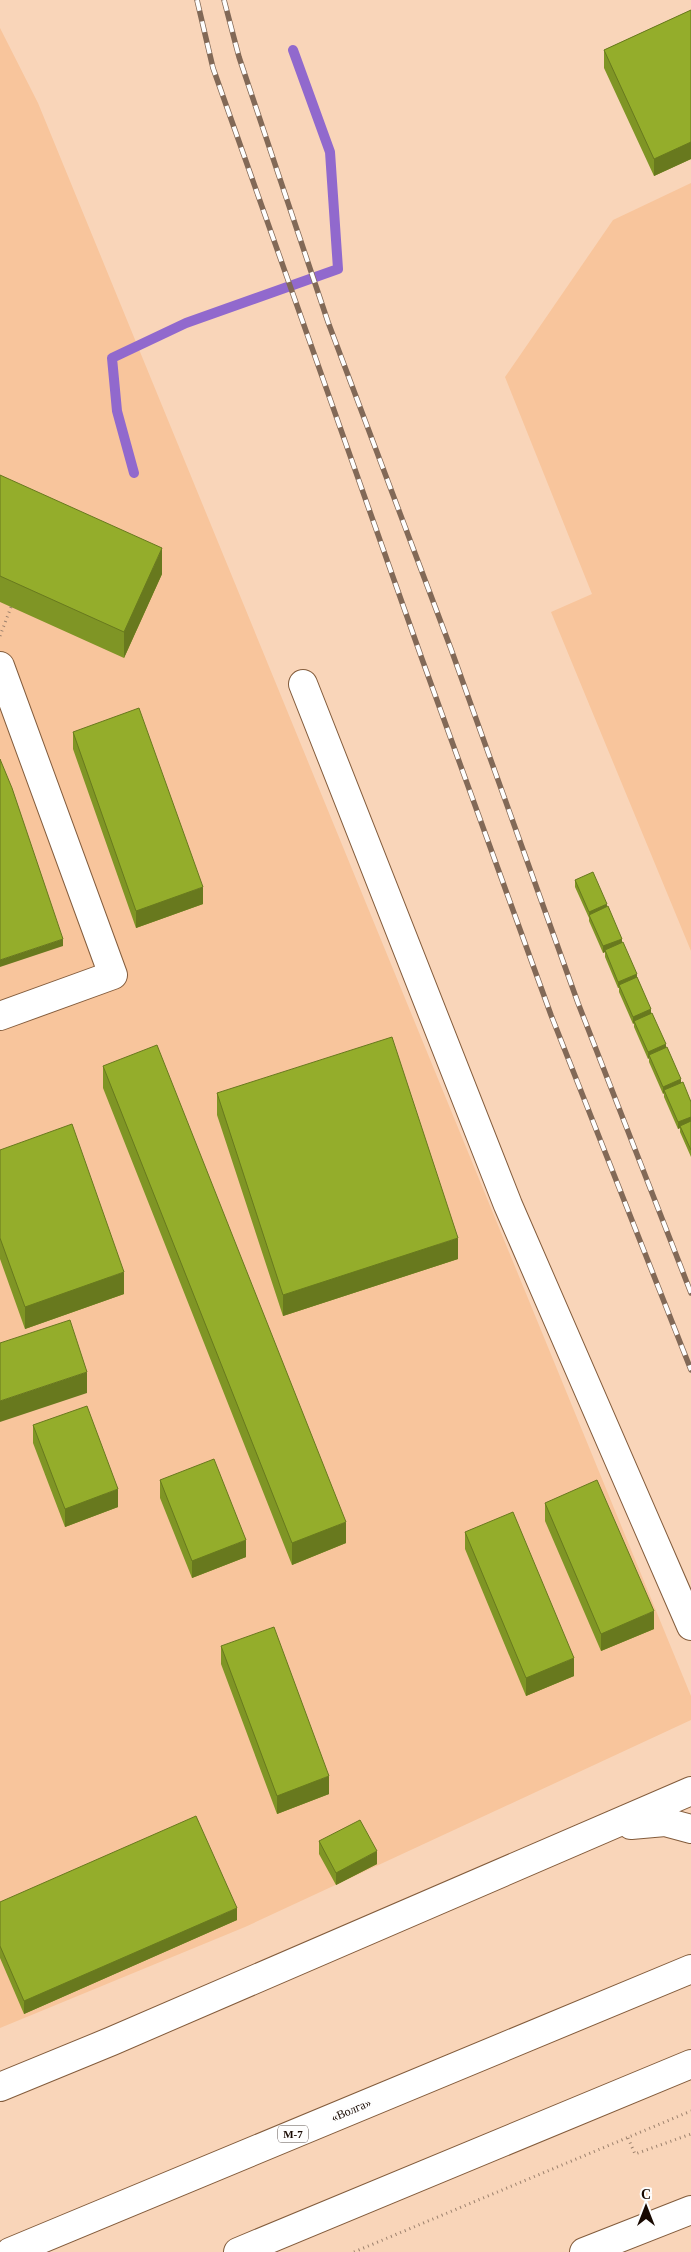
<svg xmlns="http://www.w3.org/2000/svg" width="691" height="2252" font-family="'Times New Roman',serif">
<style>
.built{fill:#f8c59c}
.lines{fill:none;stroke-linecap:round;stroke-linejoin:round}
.stream{stroke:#9169cd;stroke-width:10}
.minor-casing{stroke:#835c3c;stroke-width:30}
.highway-casing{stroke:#835c3c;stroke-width:30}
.path{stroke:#9c816d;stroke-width:3;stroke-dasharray:1 4;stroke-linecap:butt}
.minor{stroke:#fff;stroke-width:28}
.highway{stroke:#fff;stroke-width:28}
.rail-casing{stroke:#826957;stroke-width:5.5}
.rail{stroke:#fefefe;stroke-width:4;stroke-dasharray:11;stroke-linecap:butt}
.wall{fill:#7f9525}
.shaded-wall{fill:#68791e}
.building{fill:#94ad2b;stroke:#68791e}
.labels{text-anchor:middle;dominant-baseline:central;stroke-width:5;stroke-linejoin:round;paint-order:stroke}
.shield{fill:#fefefe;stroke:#5d524d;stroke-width:1}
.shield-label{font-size:11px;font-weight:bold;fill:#180901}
.street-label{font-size:12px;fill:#180901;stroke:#fefefe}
</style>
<rect width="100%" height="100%" fill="#f9d5b9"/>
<path class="built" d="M0 28 38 103 691 1696V1720L245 1927 0 2028Z
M691 183V951L551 612 592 594 505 377 613 220Z"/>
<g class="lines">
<path class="stream" d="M134 473 117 411 112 358 186 323 338 269 330 152 293 50"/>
<defs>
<path id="minor" d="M0 666 113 975 0 1016
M303 684 508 1205 691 1626
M631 1825 665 1822 691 1829
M0 2087 112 2041 691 1791
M584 2252 691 2210"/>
<path id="highway" d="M10 2252 691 1969
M238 2252 691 2064"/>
</defs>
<use href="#minor" class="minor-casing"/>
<use href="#highway" class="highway-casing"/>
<path class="path" d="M0 636 11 607
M628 2138 635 2154 691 2134
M354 2252 691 2111"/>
<use href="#minor" class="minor"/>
<use href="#highway" class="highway"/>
<defs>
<path id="rail" d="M197 0 213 68 422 659 551 1015 691 1370
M224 0 239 57 328 322 451 649 578 1003 691 1293"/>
</defs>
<use href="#rail" class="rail-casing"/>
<use href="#rail" class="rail"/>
</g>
<path class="wall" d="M691 10V159L654 176 604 68V50Z
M0 475 162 574 124 658 0 602Z
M73 732 203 904 136 928 73 749Z
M575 880 607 907 637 977 651 1013 681 1083 691 1102V1157L680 1132V1128L678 1129 664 1097V1093L663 1094 649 1062V1058L648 1059 634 1027V1023L633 1024 619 992V988H618L605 957V952L603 953 589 921V918L575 887Z
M103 1066 346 1543 292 1565 103 1088Z
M217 1093 458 1259 283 1316 217 1115Z
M0 1150 124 1294 25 1329 0 1259Z
M33 1425 118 1507 65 1527 33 1443Z
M160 1480 246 1557 192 1578 160 1498Z
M545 1503 654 1629 601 1651 545 1521Z
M465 1532 574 1676 526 1696 465 1549Z
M221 1646 329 1794 277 1814 221 1664Z
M319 1841 377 1864 336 1885 319 1854Z
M0 1902 237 1920 24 2014 0 1958Z"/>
<path class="shaded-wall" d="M691 142V159L654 176V159Z
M162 548V574L124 658V632Z
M203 887V904L136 928V911Z
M607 904V911L589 915V918V912Z
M63 939V946L0 967V960Z
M622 939V945L605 950V952L603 953V946Z
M637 974V980L619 985 618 988V982Z
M651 1009V1015L634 1021V1023L633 1024V1017Z
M666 1044V1051L649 1055V1058L648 1059V1052Z
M681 1079V1085L664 1090V1093L663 1094V1087Z
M691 1117V1123L680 1126V1128L678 1129V1122Z
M458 1238V1259L283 1316V1295Z
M124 1272V1294L25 1329V1307Z
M87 1372V1393L0 1422V1401Z
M118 1489V1507L65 1527V1509Z
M346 1522V1543L292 1565V1543Z
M246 1540V1557L192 1578V1561Z
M654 1611V1629L601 1651V1634Z
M574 1658V1676L526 1696V1678Z
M329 1776V1794L277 1814V1796Z
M377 1851V1864L336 1885V1873Z
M237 1908V1920L24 2014V2001Z"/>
<path class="building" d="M691 10V142L654 159 604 50Z
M0 475 162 548 124 632 0 576Z
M139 708 203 887 136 911 73 732Z
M0 759 12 788 63 939 0 960Z
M593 872 607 904 589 912 575 880Z
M608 906 622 939 603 946 589 915Z
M623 942 637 974 618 982 605 950Z
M637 977 651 1009 633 1017 619 985Z
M652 1013 666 1044 648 1052 634 1021Z
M392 1037 458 1238 283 1295 217 1093Z
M157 1045 346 1522 292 1543 103 1066Z
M667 1047 681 1079 663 1087 649 1055Z
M683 1082 691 1102V1117L678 1122 664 1090Z
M691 1121V1150L680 1126Z
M72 1124 124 1272 25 1307 0 1238V1150Z
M70 1320 87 1372 0 1401V1343Z
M87 1406 118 1489 65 1509 33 1425Z
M214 1459 246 1540 192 1561 160 1480Z
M597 1480 654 1611 601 1634 545 1503Z
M513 1512 574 1658 526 1678 465 1532Z
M274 1627 329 1776 277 1796 221 1646Z
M196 1816 237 1908 24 2001 0 1946V1902Z
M360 1820 377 1851 336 1873 319 1841Z"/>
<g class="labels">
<rect class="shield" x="278" y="2125.5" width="30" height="17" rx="4"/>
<g class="shield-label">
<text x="293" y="2134">М-7</text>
</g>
<g class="street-label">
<text transform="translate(351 2110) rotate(-23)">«Волга»</text>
</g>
</g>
<g transform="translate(646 2207)" stroke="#fefefe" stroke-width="4" paint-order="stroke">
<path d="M0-4L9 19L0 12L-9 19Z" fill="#180901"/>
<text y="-8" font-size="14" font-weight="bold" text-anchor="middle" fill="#180901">С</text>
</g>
</svg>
